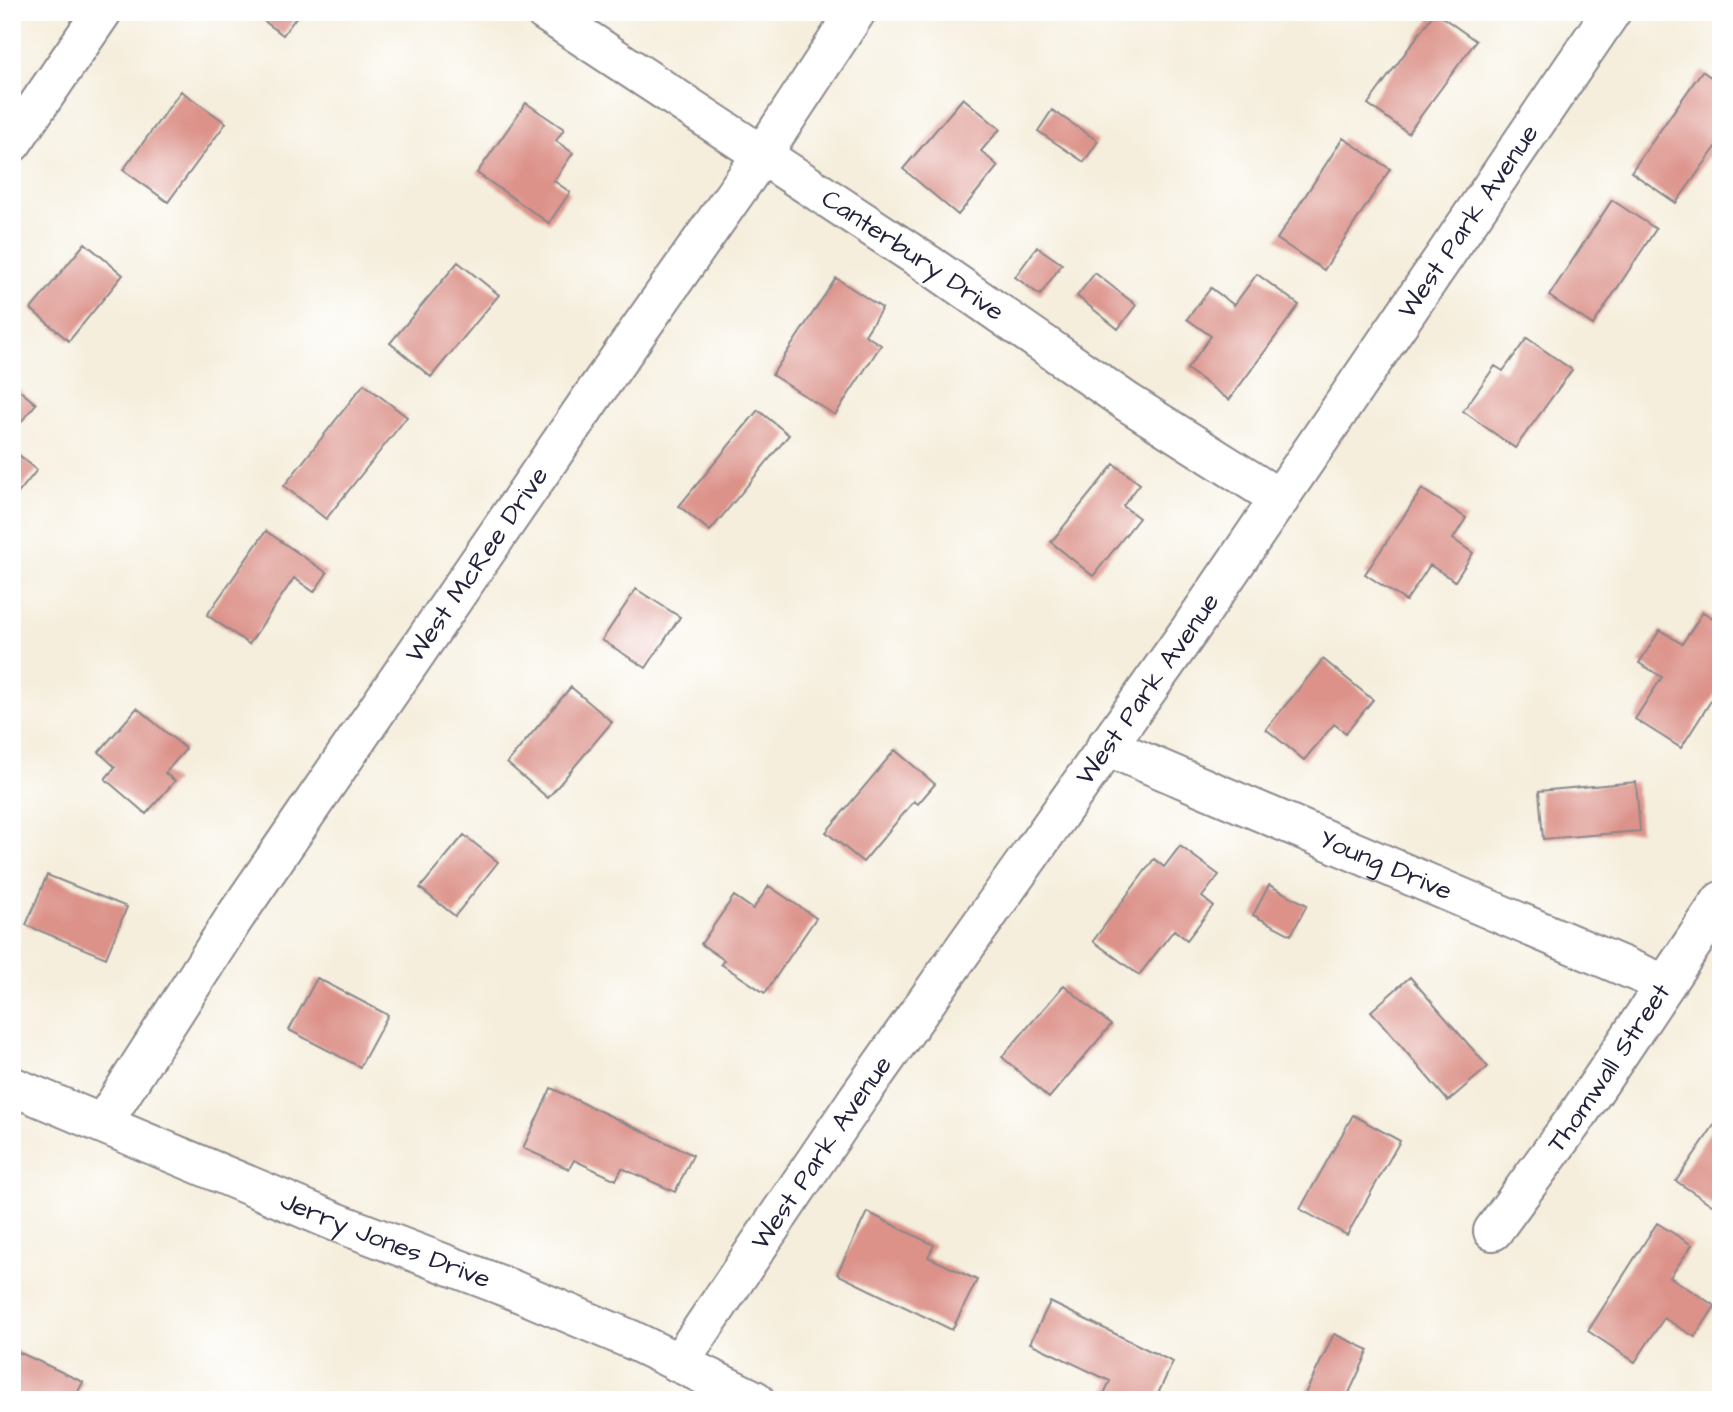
<svg xmlns="http://www.w3.org/2000/svg" width="1733" height="1412" font-family="'Architects Daughter',sans-serif">
<style>
.building{fill:#dc9289}
.lines{fill:none;stroke-linecap:round;stroke-linejoin:round}
.minor-casing{stroke:#8c888c;stroke-width:42}
.major-casing{stroke:#8c888c;stroke-width:42}
.minor{stroke:#fff;stroke-width:38}
.major{stroke:#fff;stroke-width:38}
.labels{text-anchor:middle;dominant-baseline:central;stroke-width:6;stroke-linejoin:round;paint-order:stroke}
.street-label{font-size:26px;fill:#22223b;stroke:#fff}
</style>
<rect width="100%" height="100%" fill="#fff"/>
<filter id="ink" filterUnits="userSpaceOnUse"><feTurbulence type="fractalNoise" baseFrequency=".0143" numOctaves="2"/><feDisplacementMap in="SourceGraphic" scale="14" xChannelSelector="R" yChannelSelector="G"/><feConvolveMatrix kernelMatrix="1 2 1 2 8 2 1 2 1" color-interpolation-filters="sRGB"/></filter>
<filter id="wash" filterUnits="userSpaceOnUse"><feTurbulence type="fractalNoise" baseFrequency=".00686" numOctaves="4" result="noise"/><feDisplacementMap in="SourceGraphic" scale="28" xChannelSelector="R" yChannelSelector="G"/><feGaussianBlur stdDeviation="1.57" result="paint"/><feColorMatrix in="noise" values="0 0 0 0 0 0 0 0 0 0 0 0 0 0 0 0 0 1.4 0 .05"/><feComposite in="paint" operator="in"/></filter>
<g filter="url(#wash)">
<rect width="100%" height="100%" fill="#f5eedc"/>
<g id="blocks">
<path class="building" d="M252 12H300L283 35Z
M1435 12 1476 41 1408 133 1368 104Z
M1702 71 1721 84V140L1676 203 1631 172Z
M181 91 226 123 168 202 123 170Z
M963 98 1000 129 981 151 998 166 958 215 903 169Z
M526 103 564 129 556 141 573 153 554 181 570 192 549 223 477 173Z
M1052 110 1098 141 1084 162 1038 131Z
M1343 138 1390 169 1324 270 1277 239Z
M1612 200 1656 229 1593 325 1549 296Z
M85 243 123 275 69 341 31 309Z
M1037 247 1062 264 1040 295 1015 277Z
M458 262 499 295 431 377 390 343Z
M1095 273 1136 305 1118 329 1077 296Z
M1257 274 1299 305 1229 400 1187 369 1211 336 1187 319 1211 288 1234 305Z
M836 278 882 308 865 335 881 345 835 415 772 375Z
M1527 338 1572 370 1515 448 1463 411 1495 366 1503 371Z
M12 384 36 404 12 433Z
M364 384 407 417 326 519 284 486Z
M758 410 789 435 710 531 679 506Z
M12 449 37 470 12 501Z
M1114 464 1140 484 1123 506 1139 518 1093 576 1051 542Z
M1422 489 1466 518 1453 539 1473 553 1455 581 1430 565 1406 601 1365 574Z
M266 531 327 573 314 592 294 578 249 644 207 615Z
M636 589 680 617 646 668 602 640Z
M1703 612 1721 623V685L1681 748 1635 719 1662 677 1639 663 1660 630 1682 644Z
M1323 659 1373 700 1346 733 1334 724 1304 760 1266 729Z
M571 687 612 722 548 798 507 763Z
M137 708 186 749 165 773 175 781 146 814 105 779 115 767 99 752Z
M895 750 935 784 918 804 914 801 863 862 826 832Z
M1636 782 1640 831 1543 839 1539 791Z
M464 835 498 862 455 916 420 888Z
M1180 846 1219 875 1202 897 1213 906 1187 940 1174 930 1139 975 1093 941 1154 859 1164 867Z
M47 875 127 907 106 958 26 925Z
M1269 885 1307 905 1291 935 1253 915Z
M769 886 816 918 765 993 721 964 724 960 701 944 734 896 753 909Z
M1410 977 1488 1067 1448 1101 1371 1011Z
M317 978 388 1015 360 1067 289 1030Z
M1064 985 1111 1025 1049 1098 1002 1057Z
M551 1088 693 1155 675 1192 622 1168 616 1180 574 1160 569 1169 523 1148Z
M1353 1115 1400 1141 1347 1235 1300 1209Z
M1721 1115V1211L1676 1181Z
M867 1212 934 1245 928 1257 977 1280 952 1330 837 1274Z
M1657 1223 1692 1245 1670 1277 1715 1306 1695 1337 1664 1318 1635 1362 1588 1331Z
M1050 1302 1173 1362 1155 1400H1105L1102 1398 1110 1381 1030 1343Z
M1334 1334 1369 1350 1349 1393 1364 1400H1302Z
M12 1349 83 1382 74 1400H12Z"/>
</g>
</g>
<g filter="url(#ink)">
<use href="#blocks" fill-opacity="0" stroke="#8c888c" stroke-width="2"/>
<g class="lines">
<defs>
<g id="minor">
<path id="s1" d="M545 12 928 264 1127 402 1280 499"/>
<path d="M12 143 102 12"/>
<path id="s2" d="M1106 746 1665 984"/>
<path id="s3" d="M103 1123 235 917 594 394 762 155 856 12"/>
<path id="s4" d="M1493 1231 1573 1122 1721 901"/>
<path id="s5" d="M679 1363 858 1098 1189 631 1611 12"/>
</g>
<g id="major">
<path id="s6" d="M12 1086 336 1222 511 1289 632 1340 755 1400"/>
</g>
</defs>
<use href="#minor" class="minor-casing"/>
<use href="#major" class="major-casing"/>
<use href="#minor" class="minor"/>
<use href="#major" class="major"/>
</g>
</g>
<g class="labels">
<g class="street-label">
<text stroke="none"><textPath href="#s5" startOffset="1388">West Park Avenue</textPath></text>
<text stroke="none"><textPath href="#s1" startOffset="441">Canterbury Drive</textPath></text>
<text stroke="none"><textPath href="#s3" startOffset="672">West McRee Drive</textPath></text>
<text stroke="none"><textPath href="#s5" startOffset="821">West Park Avenue</textPath></text>
<text stroke="none"><textPath href="#s2" startOffset="304">Young Drive</textPath></text>
<text stroke="none"><textPath href="#s4" startOffset="200">Thomwall Street</textPath></text>
<text stroke="none"><textPath href="#s5" startOffset="254">West Park Avenue</textPath></text>
<text stroke="none"><textPath href="#s6" startOffset="404">Jerry Jones Drive</textPath></text>
</g>
</g>
<rect width="1733" height="1412" fill="none" stroke="#fff" stroke-width="42"/>
</svg>
